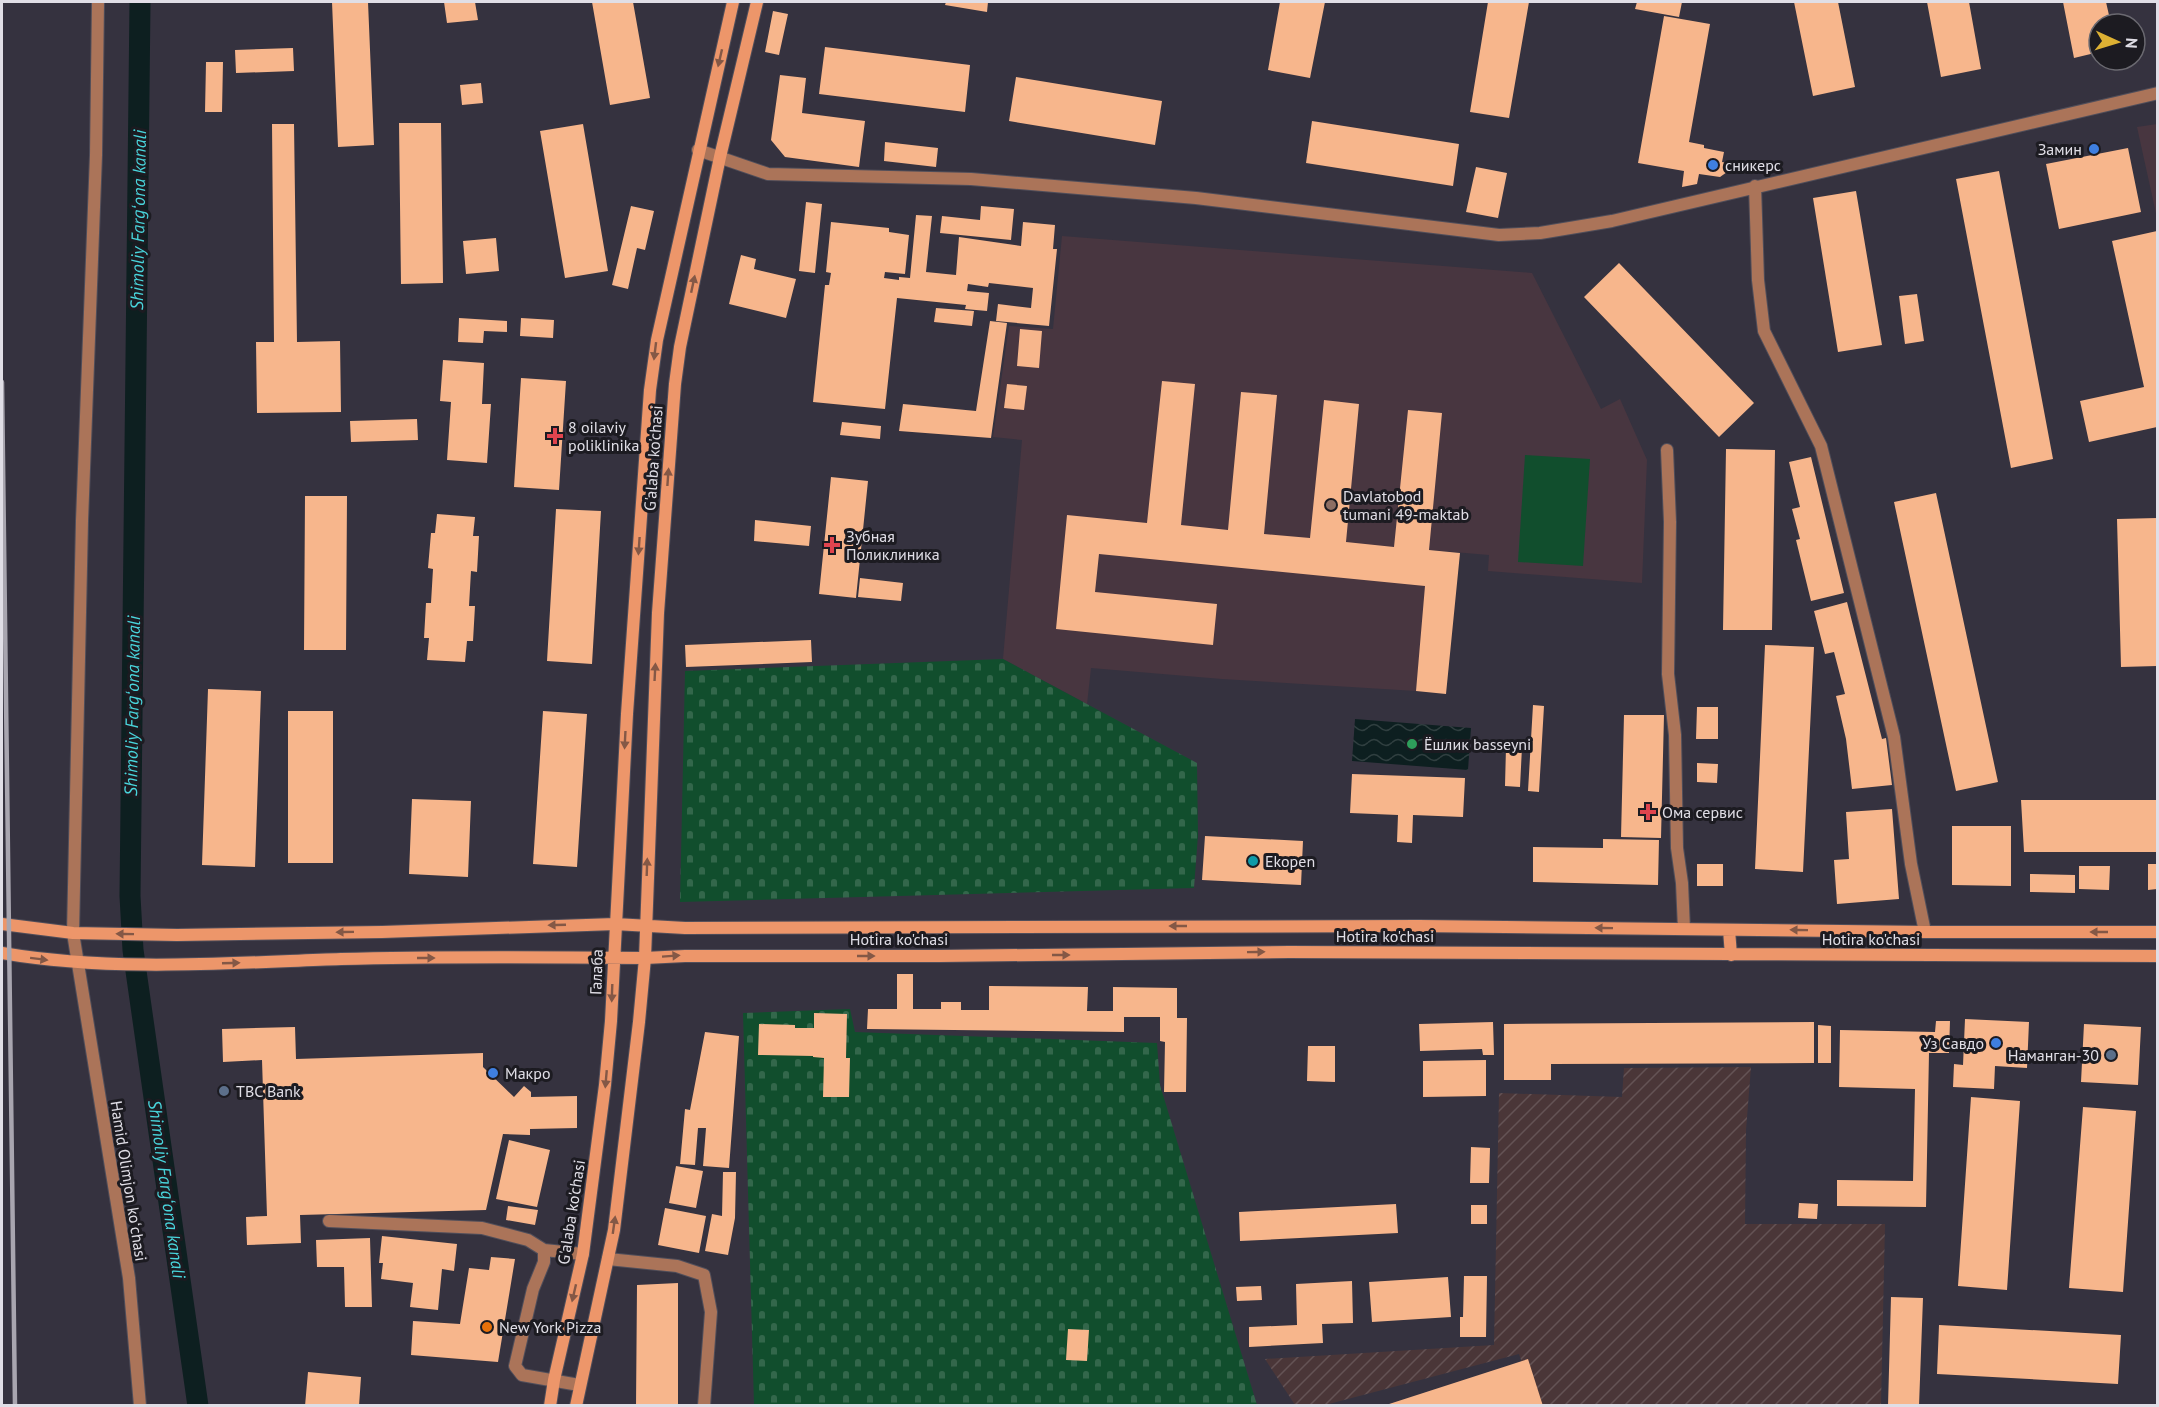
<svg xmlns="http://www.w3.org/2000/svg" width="2159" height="1407" font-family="'PT Sans',sans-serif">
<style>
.industrial{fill:url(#industrial-furrows)}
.education{fill:#483640}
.cemetery{fill:url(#cemetery-stones)}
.pitch{fill:#114e2d}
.water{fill:url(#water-waves)}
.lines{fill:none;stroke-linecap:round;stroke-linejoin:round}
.canal{stroke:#0d1f20;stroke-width:21}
.building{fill:#f7b68c}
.minor-casing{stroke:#504e5a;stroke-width:14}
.secondary-casing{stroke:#504e5a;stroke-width:14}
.minor{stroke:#ab7459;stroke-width:12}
.secondary{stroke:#ed966a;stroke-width:12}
.rail{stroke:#a8a5af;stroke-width:4.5}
.oneway{fill:#845846}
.shop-dot{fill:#3f7fe0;stroke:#1c1b21;stroke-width:2}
.health-dot{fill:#e0444e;stroke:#1c1b21;stroke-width:2}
.education-dot{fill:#8d6e63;stroke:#1c1b21;stroke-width:2}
.leisure-dot{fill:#2e9e5b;stroke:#1c1b21;stroke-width:2}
.culture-dot{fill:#0f9aa8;stroke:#1c1b21;stroke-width:2}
.service-dot{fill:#5c6f8a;stroke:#1c1b21;stroke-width:2}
.food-dot{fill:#e8710a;stroke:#1c1b21;stroke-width:2}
.labels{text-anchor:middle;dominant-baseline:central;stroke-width:6;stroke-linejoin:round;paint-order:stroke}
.poi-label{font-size:16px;fill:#e0dee6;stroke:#1c1b21;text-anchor:start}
.street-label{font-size:16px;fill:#e0dee6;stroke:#1c1b21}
.water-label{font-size:18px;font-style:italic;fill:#49d5dc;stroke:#1c1b21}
</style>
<defs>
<pattern id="industrial-furrows" width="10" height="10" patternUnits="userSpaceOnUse" patternTransform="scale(1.5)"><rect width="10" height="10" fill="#4a3638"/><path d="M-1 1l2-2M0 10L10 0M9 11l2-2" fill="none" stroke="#645355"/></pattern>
<pattern id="cemetery-stones" width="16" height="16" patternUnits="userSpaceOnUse" patternTransform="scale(1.5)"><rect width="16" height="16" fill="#114e2d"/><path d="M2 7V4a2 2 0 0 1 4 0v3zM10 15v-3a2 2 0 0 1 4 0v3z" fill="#33674b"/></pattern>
<pattern id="water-waves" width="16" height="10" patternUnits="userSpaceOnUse" patternTransform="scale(1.5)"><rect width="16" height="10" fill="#0d1f20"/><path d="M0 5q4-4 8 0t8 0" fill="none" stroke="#303f40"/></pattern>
</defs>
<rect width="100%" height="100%" fill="#35323f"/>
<path class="industrial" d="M1751 1067 1746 1130 1745 1224H1885L1881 1405H1536L1519 1354 1325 1405H1295L1265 1359 1494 1345 1499 1093 1622 1097 1624 1068Z"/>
<path class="education" d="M2157 124H2158L2157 218 2137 127Z
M1062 236 1532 273 1601 409 1620 399 1647 460 1642 583 1488 571 1489 555 1430 550 1416 691 1222 679 1091 668 1087 704 1003 659 1022 440 993 437 1009 326 1053 329Z"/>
<path class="cemetery" d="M1003 659 1197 763 1198 835 1194 888 680 902 685 671Z
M850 1009 855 1032 1157 1043 1160 1085 1257 1405H754L743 1013Z"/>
<path class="pitch" d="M1525 455 1590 459 1583 566 1518 562Z"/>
<path class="water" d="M1355 719 1471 728 1468 770 1352 761Z"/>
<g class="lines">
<path class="canal" d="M140 2 130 896 133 950 198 1406"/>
</g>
<path class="building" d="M332 2H368L374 145 338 147Z
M444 2H475L478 20 447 23Z
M592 2H633L650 98 610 105Z
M946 2H988L987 12 945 5Z
M1280 2H1325L1310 78 1268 70Z
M1488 2H1529L1509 118 1470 112Z
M1637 2H1682L1679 17 1635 9Z
M1794 2H1838L1855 87 1813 96Z
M1927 2H1969L1981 69 1941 77Z
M2063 2H2106L2111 24H2099V52L2074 58Z
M773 11 788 14 779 55 765 52Z
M1664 16 1710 24 1689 142 1704 145V148L1724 152 1722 162 1737 165 1720 177 1699 174 1697 184 1682 187 1684 171 1638 163Z
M825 47 970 65 965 112 819 94Z
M293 48 294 71 236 73 235 50Z
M206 62H223L222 112H205Z
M780 75 806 78 802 113 865 121 859 167 785 157 771 140Z
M1016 77 1162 101 1155 145 1009 121Z
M481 83 483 103 462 105 460 85Z
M1312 121 1459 144 1453 186 1306 163Z
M399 123H441L443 283 401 284Z
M272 124H294L297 342 340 341 341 412 257 413 256 342H274Z
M583 124 608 271 565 278 540 131Z
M885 142 938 148 936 167 884 161Z
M2128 148 2141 212 2059 229 2046 164Z
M1476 167 1507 173 1498 218 1466 212Z
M1999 171 2053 459 2011 468 1956 179Z
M1856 191 1882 345 1838 352 1813 198Z
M806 202 822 204 815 273 799 271Z
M631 206 654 211 645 250 637 248 628 289 612 285Z
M981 206 1014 209 1011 240 940 233 942 216 980 220Z
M916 215 932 216 926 272 956 275 959 237 1021 246 1023 222 1055 225 1053 249H1057L1049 326 996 321 998 304 1031 308 1033 288 989 283 988 287 968 284 967 291 989 293 987 311 965 309 966 305 897 298 885 409 813 402 825 285H829L831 273 826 272 831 222 889 228V232L909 235 905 274 885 272 884 278 899 280V277L910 278Z
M2157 231V427L2089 442 2080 401 2144 387 2112 241Z
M496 238 499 271 466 274 463 241Z
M741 255 756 259 754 269 796 279 786 318 729 304Z
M1619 263 1754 403 1719 437 1584 297Z
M1917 294 1924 341 1905 344 1899 296Z
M936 308 974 311 972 326 934 322Z
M459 318 507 321V332L484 331 483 343 458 342Z
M521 318 554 320 553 338 520 336Z
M990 321 1007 323 991 438 899 431 903 404 976 411Z
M1020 329 1042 331 1039 368 1017 366Z
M443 360 484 363 482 404H491L487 463 447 460 451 402 440 401Z
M521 378 566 381 559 490 514 487Z
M1162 381 1195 384 1181 525 1228 530 1241 392 1277 395 1264 534 1310 538 1324 400 1359 404 1346 542 1394 547 1408 410 1442 413 1429 550 1460 553 1446 694 1416 691 1425 586 1099 554 1095 592 1217 604 1213 645 1056 629 1067 515 1147 523Z
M1007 384 1027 386 1024 410 1004 408Z
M417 419 418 440 351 442 350 421Z
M842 422 881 426 880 439 840 435Z
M1726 449 1775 450 1772 630H1723Z
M1811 457 1844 593 1811 601 1796 540 1800 539 1792 509 1800 507 1789 462Z
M831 477 868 481 856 598 819 594Z
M1936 493 1998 782 1956 791 1894 502Z
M305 496H347L346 650H304Z
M556 509 601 511 592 664 547 661Z
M437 514 475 517 473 536H479L477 572 471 571 469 606H475L473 641H467L465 662 427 660 429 638H424L426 603H431L433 569 428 568 431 533H435Z
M2157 518V666L2121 667 2117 519Z
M755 520 811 526 809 546 754 541Z
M860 578 903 583 901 601 858 597Z
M1847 602 1882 739 1886 738 1892 785 1852 789 1846 739 1836 696 1845 694 1834 652 1825 654 1814 611Z
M811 640 812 662 686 667 685 645Z
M1765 645 1814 647 1803 872 1755 869Z
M208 689 261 691 255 867 202 865Z
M1533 705 1544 706 1539 792 1528 791Z
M1697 707H1718V739H1696Z
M288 711H333V863H288Z
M543 711 587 714 577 867 533 864Z
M1624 715H1664L1661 838 1621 837Z
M1506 747H1522L1520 787 1505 786Z
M1697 763 1718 764 1717 783 1697 782Z
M1352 774 1465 778 1463 817 1413 815 1412 843 1397 842 1398 815 1350 813Z
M412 799 471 801 468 877 409 874Z
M2021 800H2157V852H2024Z
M1892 809 1899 899 1837 904 1834 860 1849 859 1846 812Z
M1952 826H2011V886L1952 885Z
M1205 836 1303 841 1301 885 1202 880Z
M1603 839 1659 840 1658 885 1533 882V847L1603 848Z
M1697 864H1723V886H1697Z
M2148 864H2157V889L2148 890Z
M2079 866H2110L2109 890 2079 889Z
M2030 874 2075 875V893L2030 892Z
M897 974H913V1009H941V1002H961V1010H989V986L1088 987 1087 1011H1113V987L1177 988V1018H1187L1186 1092H1164L1165 1042 1160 1041V1017H1124V1032L867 1029 868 1009H897Z
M814 1013 847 1014 846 1058H850L849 1097H823L824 1058 813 1057V1056L758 1055 759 1024 795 1025V1028H814Z
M1965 1019 2029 1022 2027 1068 1995 1066 1994 1089 1953 1087 1954 1064 1963 1065Z
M1936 1021H1950L1949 1053H1929L1926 1207 1837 1206V1180L1913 1181 1915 1089 1839 1087 1840 1030 1935 1032Z
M1493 1022 1494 1055H1483L1482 1049 1420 1051 1419 1024Z
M1814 1022V1063L1551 1064V1080H1504V1024Z
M2084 1024 2141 1027 2138 1085 2081 1082Z
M1818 1025 1831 1026V1063H1818Z
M295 1027 296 1059 483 1053V1067L514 1097 524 1086 531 1092V1097L577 1096V1128L530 1129V1135L503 1134 486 1210 300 1215 301 1243 247 1245 246 1217 267 1216 262 1060 223 1062 222 1029Z
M705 1032 739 1036 729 1168 703 1166 706 1128H698L695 1165 680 1164 685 1109 690 1110Z
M1308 1046H1335V1082L1307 1081Z
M1486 1060V1096L1423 1097V1061Z
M1971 1097 2020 1101 2007 1290 1958 1286Z
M2083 1107 2136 1111 2123 1292 2069 1288Z
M509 1140 550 1150 537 1207 496 1199Z
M1471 1147 1490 1148 1489 1183H1470Z
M676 1166 703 1171 696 1208 669 1203Z
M723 1172H736L735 1218 728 1255 705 1251 712 1214 722 1216Z
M1799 1203 1818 1204 1817 1219 1798 1218Z
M1396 1204 1398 1233 1240 1241 1239 1212Z
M1471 1205H1487V1224H1471Z
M508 1206 538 1210 535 1225 506 1220Z
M665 1208 706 1216 699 1253 658 1245Z
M382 1236 457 1244 454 1271 442 1269 438 1310 410 1307 413 1283 381 1279 383 1263H379Z
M370 1238 372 1307H345L344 1267H317L316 1240Z
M491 1257 515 1259 498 1362 411 1355 413 1321 460 1324 469 1268 489 1270Z
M1464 1276H1487L1486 1337H1460V1317H1463Z
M1448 1277 1451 1317 1372 1322 1369 1282Z
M1352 1281 1353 1323 1322 1324 1323 1343 1249 1347V1327L1297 1325 1296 1284Z
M678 1283V1406H636L637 1285Z
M1261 1286 1262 1300 1237 1301 1236 1287Z
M1891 1297 1923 1298 1919 1406H1888Z
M1939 1325 2121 1335 2118 1384 1937 1374Z
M1068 1329 1089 1330 1087 1361 1066 1360Z
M1528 1359 1543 1406H1386V1405Z
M308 1372 361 1377 359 1406H305Z"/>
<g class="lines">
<defs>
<path id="minor" d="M98 2 96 155 82 521 73 933 129 1278 140 1406
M698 150 768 174 971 179 1196 198 1499 235 1540 233 1612 221 2158 93
M1755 186 1758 280 1764 331 1821 446 1894 737 1911 864 1925 932
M1667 450 1670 522 1668 674 1675 735 1677 848 1682 883 1684 929
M329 1221 482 1228 528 1240 544 1250
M608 1259 677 1266 704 1275 711 1312 704 1406
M579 1385 522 1375 515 1366 533 1289 544 1262V1250L583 1254"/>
<path id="secondary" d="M2 924 73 933 177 935 382 932 615 924 685 928 1419 926 1925 932H2158
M1729 930 1731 955
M2 953C113 972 228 963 341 959 442 956 543 957 645 958L685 956H940L1289 952 2158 956
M550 1406 554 1380 583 1254 605 1085 611 1021 627 714 650 390 657 340 733 2
M576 1406 614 1230 639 1022 645 958 658 613 675 384 680 347 720 157 757 2"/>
</defs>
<use href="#minor" class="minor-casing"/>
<use href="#secondary" class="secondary-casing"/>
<use href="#minor" class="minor"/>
<use href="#secondary" class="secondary"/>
<path class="rail" d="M2 382 15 1406"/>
</g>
<defs><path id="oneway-solid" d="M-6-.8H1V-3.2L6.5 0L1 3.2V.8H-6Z" transform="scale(1.5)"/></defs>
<g class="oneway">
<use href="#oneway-solid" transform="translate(720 58) rotate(103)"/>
<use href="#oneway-solid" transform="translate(693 284) rotate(-78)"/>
<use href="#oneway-solid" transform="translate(655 351) rotate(97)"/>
<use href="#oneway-solid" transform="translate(668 477) rotate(-86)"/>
<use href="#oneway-solid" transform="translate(639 546) rotate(94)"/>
<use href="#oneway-solid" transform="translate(655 672) rotate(-87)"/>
<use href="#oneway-solid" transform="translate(625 740) rotate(93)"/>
<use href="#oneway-solid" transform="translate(647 867) rotate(-88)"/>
<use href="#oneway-solid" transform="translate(557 925) rotate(178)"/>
<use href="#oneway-solid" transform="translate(1178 926) rotate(180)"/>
<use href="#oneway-solid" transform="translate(1604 928) rotate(-179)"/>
<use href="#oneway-solid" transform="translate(1799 930) rotate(-179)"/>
<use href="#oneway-solid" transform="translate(345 932) rotate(179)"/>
<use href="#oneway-solid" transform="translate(2099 932) rotate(-180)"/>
<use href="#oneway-solid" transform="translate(125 934) rotate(-179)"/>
<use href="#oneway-solid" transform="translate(1256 952) rotate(-1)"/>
<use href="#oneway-solid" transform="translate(1061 955)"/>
<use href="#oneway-solid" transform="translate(671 956) rotate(-4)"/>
<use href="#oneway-solid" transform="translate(866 956)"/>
<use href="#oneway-solid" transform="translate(426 958)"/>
<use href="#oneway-solid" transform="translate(39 959) rotate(7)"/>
<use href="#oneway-solid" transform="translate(231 963) rotate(-2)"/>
<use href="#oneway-solid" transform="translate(612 993) rotate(92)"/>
<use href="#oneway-solid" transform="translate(606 1079) rotate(95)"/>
<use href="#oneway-solid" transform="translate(614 1225) rotate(-82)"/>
<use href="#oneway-solid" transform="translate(574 1293) rotate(103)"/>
</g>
<g class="shop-dot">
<circle cx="2094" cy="149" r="6"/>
<circle cx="1713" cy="165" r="6"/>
<circle cx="1996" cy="1043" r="6"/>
<circle cx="493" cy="1073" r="6"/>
</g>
<g class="health-dot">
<path d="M552 427h6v6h6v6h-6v6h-6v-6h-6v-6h6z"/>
<path d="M829 536h6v6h6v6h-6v6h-6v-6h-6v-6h6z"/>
<path d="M1645 803h6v6h6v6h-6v6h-6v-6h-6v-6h6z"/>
</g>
<circle class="education-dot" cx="1331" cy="505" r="6"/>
<circle class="leisure-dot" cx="1412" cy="744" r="6"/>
<circle class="culture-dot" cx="1253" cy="861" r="6"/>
<g class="service-dot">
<circle cx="2111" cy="1055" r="6"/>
<circle cx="224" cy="1091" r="6"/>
</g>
<circle class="food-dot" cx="487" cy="1327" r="6"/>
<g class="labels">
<g class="poi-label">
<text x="2082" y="149" text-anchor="end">Замин</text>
<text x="1725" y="165">сникерс</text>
<text x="568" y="427">8 oilaviy<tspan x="568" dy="18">poliklinika</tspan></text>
<text x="1343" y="496">Davlatobod<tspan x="1343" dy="18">tumani 49-maktab</tspan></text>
<text x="846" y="536">Зубная<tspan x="846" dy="18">Поликлиника</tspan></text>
<text x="1424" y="744">Ёшлик basseyni</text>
<text x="1662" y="812">Ома сервис</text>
<text x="1265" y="861">Ekopen</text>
<text x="1984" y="1043" text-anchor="end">Уз Савдо</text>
<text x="2099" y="1055" text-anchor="end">Наманган-30</text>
<text x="505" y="1073">Макро</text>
<text x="236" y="1091">TBC Bank</text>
<text x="499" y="1327">New York Pizza</text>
</g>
<g class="street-label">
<text transform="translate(653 458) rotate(-86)">G'alaba ko'chasi</text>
<text x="1385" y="936">Hotira ko'chasi</text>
<text x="899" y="939">Hotira ko'chasi</text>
<text x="1871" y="939">Hotira ko'chasi</text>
<text transform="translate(596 972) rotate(-88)">Галаба</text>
<text transform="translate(129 1181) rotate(81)">Hamid Olimjon koʻchasi</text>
<text transform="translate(571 1212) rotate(-81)">G'alaba ko'chasi</text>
</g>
<g class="water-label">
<text transform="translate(138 220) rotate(-89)">Shimoliy Fargʻona kanali</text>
<text transform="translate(132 706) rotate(-89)">Shimoliy Fargʻona kanali</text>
<text transform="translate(167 1189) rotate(82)">Shimoliy Fargʻona kanali</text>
</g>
</g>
<rect width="2159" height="1407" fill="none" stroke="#e0dee6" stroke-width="6"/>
<g transform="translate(2117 42) rotate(94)"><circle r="28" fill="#1c1b21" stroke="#6a6970" stroke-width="1.5"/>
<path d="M0-4.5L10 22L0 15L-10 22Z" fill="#ddb133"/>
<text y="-9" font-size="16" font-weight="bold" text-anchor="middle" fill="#e0dee6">N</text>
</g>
</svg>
